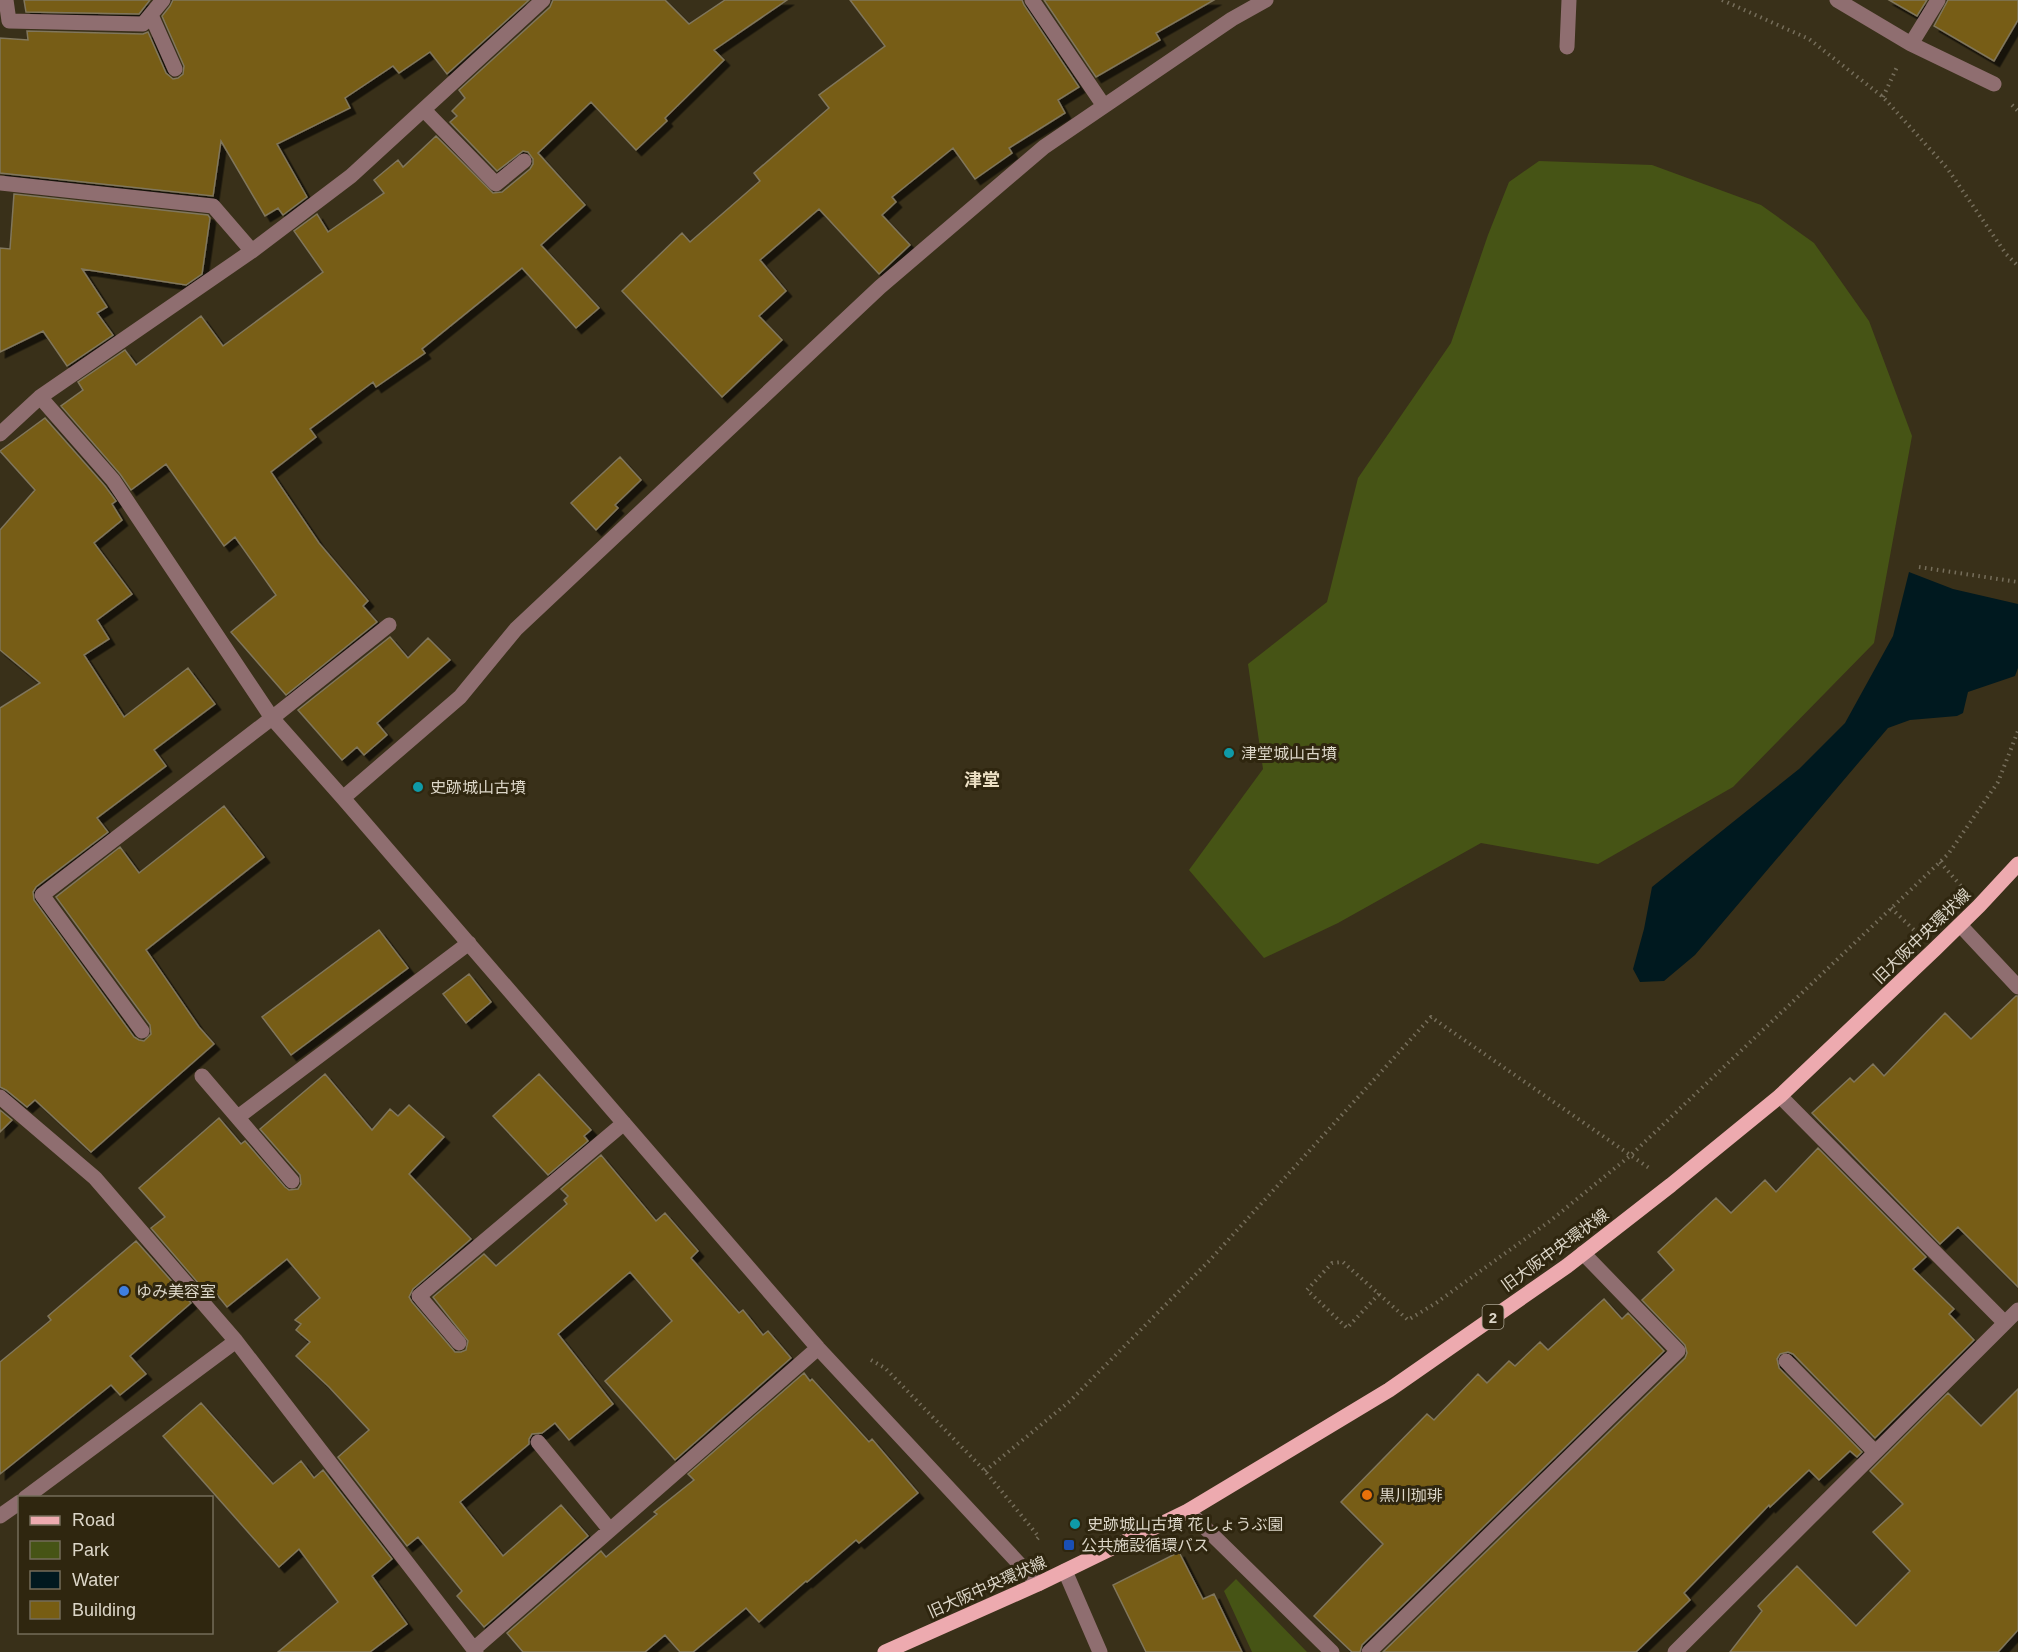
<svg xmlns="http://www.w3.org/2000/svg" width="2018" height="1652" font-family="Helvetica,'Noto Sans JP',sans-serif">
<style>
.green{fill:#465415}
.water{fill:#00191f}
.building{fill:#775d12;stroke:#80765c;stroke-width:1.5;filter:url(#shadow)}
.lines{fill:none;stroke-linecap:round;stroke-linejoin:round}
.path{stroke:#766e5b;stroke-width:4;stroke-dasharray:1.5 4.5;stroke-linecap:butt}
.minor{stroke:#8f6e70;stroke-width:15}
.major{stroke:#edaaaf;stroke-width:15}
.culture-dot{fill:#0f9aa8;stroke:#2f260f;stroke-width:2}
.shop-dot{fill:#3f7fe0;stroke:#2f260f;stroke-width:2}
.food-dot{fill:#e8710a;stroke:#2f260f;stroke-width:2}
.transit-dot{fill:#1a4fb4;stroke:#2f260f;stroke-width:2}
.labels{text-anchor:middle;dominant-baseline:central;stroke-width:6;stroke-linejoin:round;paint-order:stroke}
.shield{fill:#2f260f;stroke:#a8a190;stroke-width:1.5}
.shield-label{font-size:15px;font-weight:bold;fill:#dcd6c8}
.poi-label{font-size:16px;fill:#dcd6c8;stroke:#2f260f;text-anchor:start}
.street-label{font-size:16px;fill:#dcd6c8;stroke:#2f260f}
.neighbourhood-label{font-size:18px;font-weight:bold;fill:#ebdfc3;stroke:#2f260f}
</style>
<defs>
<filter id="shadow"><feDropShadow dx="5.5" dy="5.5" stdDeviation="0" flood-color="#0009"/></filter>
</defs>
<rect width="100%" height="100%" fill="#393019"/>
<path class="green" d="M1539 161 1652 165 1761 205 1814 243 1869 321 1912 436 1874 643 1733 787 1598 864 1481 843 1338 923 1264 958 1189 870 1263 769 1248 664 1327 602 1358 478 1451 343 1488 235 1509 182Z
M1236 1579 1307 1652H1252L1224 1591Z"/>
<path class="water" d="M1909 572 1953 589 2018 604V668L2015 676 1968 692 1963 713 1957 716 1910 720 1888 728 1695 955 1664 981 1640 982 1633 969 1644 929 1652 887 1799 769 1845 723 1893 636Z"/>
<path class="building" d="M24 0H150L139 14 26 12Z
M173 0H529L447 74 430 52 399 73 393 66 345 98 350 108 277 144 307 197 283 215 278 208 265 216 221 141 213 196 0 173V38L28 40 27 31 143 34 148 32 166 73 173 79 178 78 183 74 184 66 162 16 170 6Z
M553 0H665L689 24 725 0H787L714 50 724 60 665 118 667 121 636 150 591 102 538 153 585 205 541 245 599 308 576 328 522 268 422 349 425 353 376 387 373 382 310 429 316 437 271 472 319 543 368 601 363 606 377 622 286 695 231 632 276 595 235 537 224 546 166 464 131 490 120 474 61 406 83 390 78 382 125 350 136 365 201 316 223 346 323 272 294 231 317 214 328 232 384 193 374 180 398 160 403 167 436 136 493 193 502 192 530 169 533 164V159L528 152 523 151 497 171 450 122 457 116 452 111 465 98 459 90 550 7Z
M850 0H1022L1024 5 1079 87 1058 100 1065 113 1009 148 1012 153 975 179 953 148 892 197 896 202 882 215 910 245 879 274 819 209 760 260 786 291 759 316 782 340 722 397 622 291 682 233 690 242 760 181 754 173 829 108 819 95 885 46Z
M1044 0H1214L1156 33 1160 40 1096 77Z
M1889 0H1927L1917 16Z
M1948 0H2018V20L1994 61 1934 26Z
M14 194 208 215 210 218 202 274 186 285 82 269 107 307 97 313 113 335 67 366 43 331 0 352V248L10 249Z
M45 418 105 486 116 501 112 504 122 520 94 543 132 594 97 620 109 639 84 655 124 717 188 668 215 704 154 750 166 766 97 818 108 832 36 887 33 892 34 900 134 1037 139 1040 144 1041 151 1034 150 1025 56 897 120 847 139 873 224 806 264 857 146 950 199 1027 214 1044 91 1152 35 1100 27 1107 6 1090 0 1087V708L40 683 0 650V530L35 490 0 451Z
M620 457 641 480 615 505 618 508 596 530 571 503Z
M390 637 408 658 428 638 450 660 377 723 387 735 364 755 357 747 342 760 298 710Z
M379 930 408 968 291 1055 262 1017Z
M469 974 491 1002 466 1023 443 994Z
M2016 996H2018V1287L1958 1227 1940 1244 1812 1113 1850 1078 1854 1082 1873 1064 1884 1076 1945 1013 1971 1039Z
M325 1074 372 1130 390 1109 398 1116 409 1105 444 1137 409 1174 471 1239 413 1289 409 1297 412 1302 455 1352H461L466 1350 468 1341 433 1297 484 1254 496 1266 567 1204 564 1200 568 1196 561 1189 601 1155 656 1221 665 1213 698 1251 691 1258 739 1313 743 1310 763 1335 768 1331 791 1358 675 1460 605 1381 672 1321 630 1272 558 1334 613 1404 569 1440 555 1423 542 1433 532 1434 529 1439V1444L460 1502 503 1556 561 1505 588 1536 484 1627 457 1596 462 1591 418 1537 407 1546 338 1457 369 1430 329 1387 296 1356 310 1342 296 1330 301 1324 295 1320 320 1298 287 1259 227 1307 210 1286 205 1291 151 1228 165 1217 139 1188 219 1118 241 1144 245 1141 285 1187 289 1190 298 1189 301 1184 300 1175 260 1129Z
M539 1074 591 1130 584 1136 588 1141 548 1175 493 1116Z
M0 1110 12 1120 0 1132Z
M1818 1148 1926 1257 1913 1269 1954 1309 1949 1314 1974 1340 1875 1438 1793 1354 1788 1352 1780 1354 1777 1359 1779 1368 1862 1452 1857 1457 1850 1451 1819 1480 1809 1470 1770 1507 1769 1505 1684 1593 1690 1600 1636 1652H1383L1685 1358 1687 1353 1685 1345 1642 1300 1674 1270 1658 1252 1716 1198 1731 1213 1765 1180 1776 1192Z
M136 1241 191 1303 130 1356 146 1374 120 1395 111 1385 0 1474V1362L51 1320 48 1316Z
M1604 1299 1622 1319 1628 1313 1664 1351 1362 1645 1360 1652H1352L1314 1616 1383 1544 1341 1502 1427 1414 1434 1420 1478 1374 1487 1383 1509 1361 1515 1366 1540 1342 1548 1350Z
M804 1373 810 1381 812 1379 869 1442 872 1439 918 1493 859 1543 856 1540 807 1582 806 1581 759 1622 746 1608 693 1652H680L665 1635 645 1652H523L507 1633 601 1551 606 1557 657 1514 654 1512 694 1480 688 1474Z
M2018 1389V1630L1998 1652H1730L1762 1611 1758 1606 1797 1566 1856 1626 1910 1571 1873 1532 1903 1504 1870 1471 1948 1393 1981 1426Z
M201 1403 273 1484 301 1461 314 1478 323 1470 392 1559 372 1576 407 1624 370 1652H278L338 1602 299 1549 279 1567 163 1436Z
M1179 1552 1203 1599 1214 1594 1242 1652H1146L1113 1585Z"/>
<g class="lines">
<path class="path" d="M1722 0 1809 39 1883 97 1947 168 2006 254 2018 266
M1883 97 1897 67
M2012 105 2018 111
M1919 567 2018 582
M1940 862 1961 886
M1891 908 1915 931
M1379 1294 1347 1328 1307 1290 1332 1263 1343 1262 1408 1320 1436 1303 1550 1221 1631 1155 1940 862 1949 853 1998 782 2018 731
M871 1360 885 1368 985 1471 1039 1537 1035 1541
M985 1471 1070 1401 1209 1261 1431 1017 1649 1168"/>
<path class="minor" d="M6 0 9 21 143 24 163 0
M1032 0 1104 106
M1837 0 1911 44 1938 0
M151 15 175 69
M1911 44 1994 84
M1567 47 1569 0
M424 110 496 184 524 161
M0 183 213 206 252 251
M40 397 113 480 272 718 343 798 818 1348 1038 1584
M0 434 40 397 252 251 351 176 543 0
M343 798 460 697 516 629 880 287 1044 147 1232 19 1266 0
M1960 925 2018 987
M142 1031 42 895 272 718 389 625
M202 1076 292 1181
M1780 1096 2005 1323
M0 1097 95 1178 236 1341 476 1652
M238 1117 469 943
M459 1343 419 1296 624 1123
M1786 1361 1875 1452
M538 1442 610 1530
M25 1498 236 1341
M1188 1511 1332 1652
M0 1516 20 1502
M1065 1571 1100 1652
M474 1649 818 1348
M1369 1652 1678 1351 1583 1253
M1675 1652 2018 1310"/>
<path class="major" d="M885 1652 1038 1584 1188 1511 1389 1390 1567 1266 1671 1185 1780 1096 1935 949 1979 906 2018 864"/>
</g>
<g class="culture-dot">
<circle cx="1229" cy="753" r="6"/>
<circle cx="418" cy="787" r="6"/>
<circle cx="1075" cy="1524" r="6"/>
</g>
<circle class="shop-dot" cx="124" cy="1291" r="6"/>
<circle class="food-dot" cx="1367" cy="1495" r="6"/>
<rect class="transit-dot" x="1063" y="1539" width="12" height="12" rx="3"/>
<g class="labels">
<rect class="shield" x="1482.5" y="1305" width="21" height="24" rx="4.5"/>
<g class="shield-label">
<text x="1493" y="1317">2</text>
</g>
<g class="poi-label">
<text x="1241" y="753">津堂城山古墳</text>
<text x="430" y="787">史跡城山古墳</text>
<text x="136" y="1291">ゆみ美容室</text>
<text x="1379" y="1495">黒川珈琲</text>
<text x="1087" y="1524">史跡城山古墳 花しょうぶ園</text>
<text x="1081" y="1545">公共施設循環バス</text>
</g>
<g class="street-label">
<text transform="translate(1922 936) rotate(-44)">旧大阪中央環状線</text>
<text transform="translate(1555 1250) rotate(-36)">旧大阪中央環状線</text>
<text transform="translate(987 1587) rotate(-24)">旧大阪中央環状線</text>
</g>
<g class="neighbourhood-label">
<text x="982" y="780">津堂</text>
</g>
</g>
<rect x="18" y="1496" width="195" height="138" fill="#2f260f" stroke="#746c59" stroke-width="1.5"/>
<rect x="30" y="1516" width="30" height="9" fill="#edaaaf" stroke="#746c59" stroke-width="1.5"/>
<text x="72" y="1526" font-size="18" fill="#dcd6c8">Road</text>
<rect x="30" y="1541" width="30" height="18" fill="#465415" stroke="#746c59" stroke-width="1.5"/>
<text x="72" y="1556" font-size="18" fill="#dcd6c8">Park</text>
<rect x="30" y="1571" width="30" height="18" fill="#00191f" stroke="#746c59" stroke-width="1.5"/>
<text x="72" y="1586" font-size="18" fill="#dcd6c8">Water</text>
<rect x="30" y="1601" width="30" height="18" fill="#775d12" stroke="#746c59" stroke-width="1.5"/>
<text x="72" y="1616" font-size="18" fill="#dcd6c8">Building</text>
</svg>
